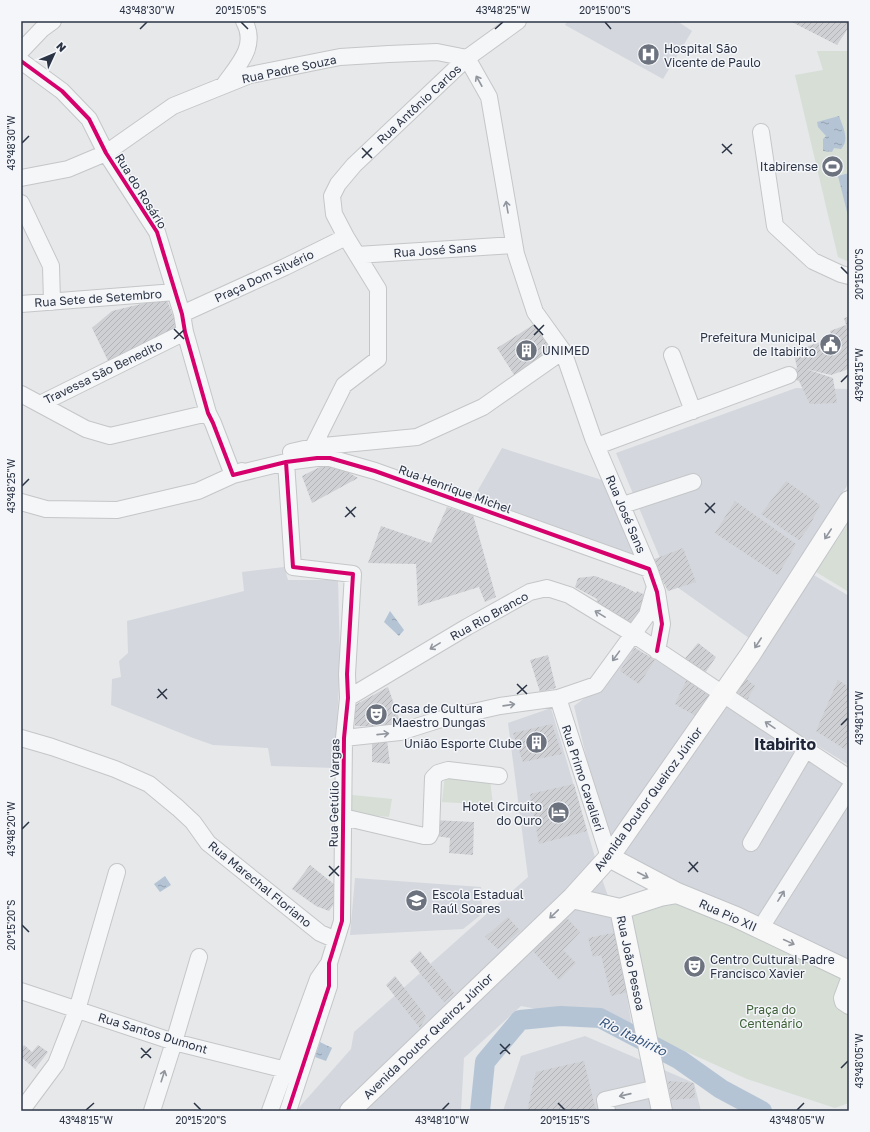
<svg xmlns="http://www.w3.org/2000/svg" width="870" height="1132" font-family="'Golos Text',sans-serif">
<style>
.built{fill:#d4d7dd}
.park{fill:#d6ded6}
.water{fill:url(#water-ripples)}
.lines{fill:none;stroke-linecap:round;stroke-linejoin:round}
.river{stroke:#b4c4d5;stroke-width:20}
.building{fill:url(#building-hatch)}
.minor-casing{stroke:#c4c6c8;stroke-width:18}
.major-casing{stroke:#c2c5c8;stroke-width:22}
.minor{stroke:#f5f6f7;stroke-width:16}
.major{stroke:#f8f8f8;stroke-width:20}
.cycleway-casing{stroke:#f4f6f9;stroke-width:6}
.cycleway{stroke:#d6006c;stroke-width:4}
.oneway{stroke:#90959e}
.oneway2{stroke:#92969e}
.ticks{fill:none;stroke:#2b3445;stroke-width:1.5}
.labels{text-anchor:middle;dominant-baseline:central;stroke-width:3;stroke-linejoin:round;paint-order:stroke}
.poi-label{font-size:12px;fill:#2b3445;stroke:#f4f6f9;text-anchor:start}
.street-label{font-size:12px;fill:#2b3445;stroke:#f4f6f9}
.park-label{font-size:12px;fill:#3f6138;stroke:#f4f6f9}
.water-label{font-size:13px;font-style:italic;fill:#34527a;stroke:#f4f6f9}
.district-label{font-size:16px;font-weight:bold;fill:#1d2536;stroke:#f4f6f9}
.neatline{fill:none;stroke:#2b3445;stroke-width:1.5}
.ticks-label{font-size:10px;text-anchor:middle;fill:#2b3445}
</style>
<defs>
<pattern id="water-ripples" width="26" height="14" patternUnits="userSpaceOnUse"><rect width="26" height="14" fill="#b4c4d5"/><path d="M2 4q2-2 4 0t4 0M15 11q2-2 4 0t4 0" fill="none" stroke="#93a0af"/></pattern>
<pattern id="building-hatch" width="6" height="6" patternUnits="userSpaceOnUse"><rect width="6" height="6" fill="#ced0d3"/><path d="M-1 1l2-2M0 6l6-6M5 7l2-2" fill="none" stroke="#b1b3b6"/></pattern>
</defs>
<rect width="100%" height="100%" fill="#e6e8ea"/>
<path class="built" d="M567 21H677L692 31 663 79 565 25Z
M796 388 849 389V483L749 638 670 582 616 453Z
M502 448 605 481 636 556 474 497Z
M284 567 288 580H338L340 659 335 768 271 766 268 748 213 745 193 738 111 705 112 679 121 677 119 661 128 653 127 621 244 591 242 572Z
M812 574 849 596V765L732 693Z
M632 646 713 695 608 848 574 706 606 682Z
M726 706 847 783 758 922 618 859Z
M551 708 597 864 613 911 632 1027 521 1006 464 1058 461 1111H296L351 1049 354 1032 528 877 508 723Z
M849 802V957L847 960 769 926Z
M355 878 481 887 482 914 463 929 350 935Z
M585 1036 694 1083 701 1111H503L521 1056Z"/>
<path class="park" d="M817 51H849V262L838 257 795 75 823 70Z
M849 522V592L816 572Z
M445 775 490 780 493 805 442 802Z
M352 795 392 799 389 817 350 813Z
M679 901 849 976V1103L835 1108 747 1079 656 1038 630 913Z"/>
<path class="water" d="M839 116C843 127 850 140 841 149L834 148 832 152 823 151V139L826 136 818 127 817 122Z
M849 173V215L848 216 838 176Z
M390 611 404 630 399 636 384 622Z
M165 876 171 885 160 892 154 884Z
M320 1042 332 1048 326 1061 315 1057Z"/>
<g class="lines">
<path class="river" d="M480 1111 485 1062 520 1020 561 1016 600 1018 680 1060 721 1089 762 1111"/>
</g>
<path class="building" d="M790 21H849V27L837 45Z
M166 298 179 330 110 365 92 328 112 311Z
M849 317V369L831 375 806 369 833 378 837 403 810 404 799 381 792 379 797 367 793 351 833 338 830 331 846 325 844 318Z
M536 323 554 352 516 378 497 348Z
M330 462 358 478 312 503 302 476Z
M786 481 820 505 809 527 799 540 761 514Z
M735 501 796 544 778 575 715 533Z
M447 507 473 515 496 597 485 602 479 587 418 606 416 564 368 563 381 526 431 543Z
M683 548 696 582 668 591 652 560Z
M595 576 625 587 636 593 637 591 649 597 633 628 596 606 597 599 575 587 578 578Z
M698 643 716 657 703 676 682 662Z
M635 648 655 660 639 684 620 671Z
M548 655 556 688 540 692 530 660Z
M741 675 755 686 746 702 728 691Z
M687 679 713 695 699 718 675 704Z
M838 680 849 687V736L846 750 816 731Z
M388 687 402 727 355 726V705Z
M552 724 562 754 523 762 513 733Z
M372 740H387L390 764 372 762Z
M574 784 587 831 539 844 530 794Z
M432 820 474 822 473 855 449 853 450 838 436 836Z
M310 865 335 885 334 904 329 911 316 906 292 889Z
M565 916 580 932 563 950 576 963 559 980 531 949Z
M508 917 520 931 498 949 485 937Z
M618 932 632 991 611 996 601 955 593 957 588 938Z
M420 951 454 993 444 1002 410 961Z
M395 976 426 1016 420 1028 386 985Z
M24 1045 32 1052 38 1045 48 1052 35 1069 21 1057V1049Z
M584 1061 596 1111H527L536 1072Z
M668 1081 694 1083 695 1098 671 1100Z"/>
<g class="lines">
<defs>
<path id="minor" d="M21 51 42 29 53 21
M467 58 489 97 516 254 535 312 563 351 593 438 649 569
M21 61 62 91 89 119 106 153 157 232 182 314 185 332 208 413 213 423 233 475 286 462 317 458H330L375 471 649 569 657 592 662 624 657 651
M224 85C238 65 258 46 244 21
M761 132 775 226 813 261 841 274 849 276
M21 178 68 169 106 153 173 106 250 75 340 57 389 54 437 52 467 58
M21 203 51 266 52 302
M357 255 514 245
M21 304 175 292
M182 314 285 267 346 237
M672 355 693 411
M21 394 86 429 110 436 208 413
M40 404 185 332
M597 446 789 375
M313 447 344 385 378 359V289L346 237 334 214 332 196 338 184 354 165 467 58 518 21
M291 452 313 447 417 437 483 407 563 351
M286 462 293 567 353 574 347 674 348 698 344 738 342 921 329 963V986L288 1111
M21 502 46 509 117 510 198 491 242 471
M623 505 693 482
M348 698 467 627 530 592 547 588 569 595 633 634 849 778
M558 698 609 857
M21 738 52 747 115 769 149 784 178 808 193 822 208 843 320 933 336 940
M344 738 400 732 438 720 500 706 558 698 596 685 647 615 654 590
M343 817 424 836H429L431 832 433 778 438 773 448 770 499 776
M751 843 806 749
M760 929 849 789
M849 979 842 998 843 1002 849 1006
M21 991 174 1042 286 1070
M21 1111 56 1064 77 1010 117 872
M152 1111 174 1042 199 957
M270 1111 318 979 329 963
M607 1111 605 1100 657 1088"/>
<path id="major" d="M609 857 677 893 736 917 849 971
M572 898 620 909
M620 909 662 1111
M620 909 660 896 677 893
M350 1111 572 898 609 857 750 655 849 501"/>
</defs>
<use href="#minor" class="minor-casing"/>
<use href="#major" class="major-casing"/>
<use href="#minor" class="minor"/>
<use href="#major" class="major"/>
<defs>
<path id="cycleway" d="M21 61 62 91 89 119 106 153 157 232 182 314 185 332 208 413 213 423 233 475 286 462 317 458H330L375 471 649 569 657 592 662 624 657 651
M286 462 293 567 353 574 347 674 348 698 344 738 342 921 329 963V986L288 1111"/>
</defs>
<use href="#cycleway" class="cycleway-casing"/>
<use href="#cycleway" class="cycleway"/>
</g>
<defs><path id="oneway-shaft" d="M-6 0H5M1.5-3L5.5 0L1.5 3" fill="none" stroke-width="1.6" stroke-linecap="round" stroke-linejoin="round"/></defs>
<g class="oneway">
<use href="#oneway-shaft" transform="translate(479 81) rotate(-119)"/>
<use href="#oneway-shaft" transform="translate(507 207) rotate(-100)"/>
<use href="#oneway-shaft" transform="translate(600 614) rotate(-149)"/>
<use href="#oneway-shaft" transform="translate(435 646) rotate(149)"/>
<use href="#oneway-shaft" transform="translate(616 656) rotate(126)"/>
<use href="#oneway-shaft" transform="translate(509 705) rotate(-8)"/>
<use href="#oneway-shaft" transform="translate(770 725) rotate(-146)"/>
<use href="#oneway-shaft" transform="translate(383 734) rotate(-6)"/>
<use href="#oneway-shaft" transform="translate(781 896) rotate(-58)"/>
<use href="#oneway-shaft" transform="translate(163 1076) rotate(-72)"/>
<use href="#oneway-shaft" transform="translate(625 1095) rotate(167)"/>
</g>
<g class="oneway2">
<use href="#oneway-shaft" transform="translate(828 534) rotate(123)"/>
<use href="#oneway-shaft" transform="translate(758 643) rotate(123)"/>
<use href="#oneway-shaft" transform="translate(643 875) rotate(27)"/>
<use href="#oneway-shaft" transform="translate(554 914) rotate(136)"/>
<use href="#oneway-shaft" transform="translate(789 942) rotate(25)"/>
</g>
<path class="ticks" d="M241 22 248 29M605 22 611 29M140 29 147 22M495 29 503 22M22 143 29 136M722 144 732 154M362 148 372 158M722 153 732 144M362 158 372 148M841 267 848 274M534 325 543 335M174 329 184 339M534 335 544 325M174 339 184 330M841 382 848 375M22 486 29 479M705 503 715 513M346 507 355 517M705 513 715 503M345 517 356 507M517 684 527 694M158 689 167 699M517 694 527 685M157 698 167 689M841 725 848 718M22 829 29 822M689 862 698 872M329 866 339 876M688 872 698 862M329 876 339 866M22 925 29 932M500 1044 510 1054M141 1048 151 1058M500 1054 510 1044M141 1058 151 1048M841 1068 848 1061M194 1103 201 1110M558 1103 565 1110M86 1110 94 1103M442 1110 449 1103M797 1110 804 1103"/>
<defs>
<symbol id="hospital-disc" viewBox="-11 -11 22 22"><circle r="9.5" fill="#6c737f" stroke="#f4f6f9"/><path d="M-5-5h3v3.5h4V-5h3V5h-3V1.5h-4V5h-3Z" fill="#fff"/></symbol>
<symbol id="stadium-disc" viewBox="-11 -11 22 22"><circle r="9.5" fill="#6c737f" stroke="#f4f6f9"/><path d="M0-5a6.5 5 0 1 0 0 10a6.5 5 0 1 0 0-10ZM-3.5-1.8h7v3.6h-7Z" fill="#fff"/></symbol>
<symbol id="civic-disc" viewBox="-11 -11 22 22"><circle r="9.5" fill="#6c737f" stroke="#f4f6f9"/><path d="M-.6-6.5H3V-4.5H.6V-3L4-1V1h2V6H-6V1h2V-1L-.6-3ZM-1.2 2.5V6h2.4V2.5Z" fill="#fff"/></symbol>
<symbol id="building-disc" viewBox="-11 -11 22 22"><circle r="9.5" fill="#6c737f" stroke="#f4f6f9"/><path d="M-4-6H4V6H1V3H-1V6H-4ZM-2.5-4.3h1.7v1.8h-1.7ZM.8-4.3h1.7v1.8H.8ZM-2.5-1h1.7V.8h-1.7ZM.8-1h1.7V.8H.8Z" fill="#fff"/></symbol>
<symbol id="theatre-disc" viewBox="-11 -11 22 22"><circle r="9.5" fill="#6c737f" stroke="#f4f6f9"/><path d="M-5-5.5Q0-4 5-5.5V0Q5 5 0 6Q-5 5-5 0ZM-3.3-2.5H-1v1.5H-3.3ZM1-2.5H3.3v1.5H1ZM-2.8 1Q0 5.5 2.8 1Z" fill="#fff"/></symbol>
<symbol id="hotel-disc" viewBox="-11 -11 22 22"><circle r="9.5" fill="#6c737f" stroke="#f4f6f9"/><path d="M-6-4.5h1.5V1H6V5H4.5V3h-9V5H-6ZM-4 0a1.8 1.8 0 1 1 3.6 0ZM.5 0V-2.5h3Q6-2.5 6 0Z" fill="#fff"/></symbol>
<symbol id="school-disc" viewBox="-11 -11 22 22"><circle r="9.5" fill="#6c737f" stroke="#f4f6f9"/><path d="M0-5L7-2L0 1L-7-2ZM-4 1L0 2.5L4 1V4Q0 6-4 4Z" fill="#fff"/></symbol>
</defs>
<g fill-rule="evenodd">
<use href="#hospital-disc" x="636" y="42" width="25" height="25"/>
<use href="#stadium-disc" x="820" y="154" width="25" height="25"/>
<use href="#civic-disc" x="818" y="332" width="25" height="25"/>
<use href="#building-disc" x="514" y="338" width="25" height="25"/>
<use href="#theatre-disc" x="364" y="702" width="25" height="25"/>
<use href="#building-disc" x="524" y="730" width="25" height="25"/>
<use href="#hotel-disc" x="546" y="800" width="25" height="25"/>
<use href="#school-disc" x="404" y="888" width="25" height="25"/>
<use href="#theatre-disc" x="682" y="954" width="25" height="25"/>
</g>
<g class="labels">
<g class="poi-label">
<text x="664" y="48">Hospital São<tspan x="664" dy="14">Vicente de Paulo</tspan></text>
<text x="818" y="166" text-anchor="end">Itabirense</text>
<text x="816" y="337" text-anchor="end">Prefeitura Municipal<tspan x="816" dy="14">de Itabirito</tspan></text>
<text x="542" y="350">UNIMED</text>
<text x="392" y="708">Casa de Cultura<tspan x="392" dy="14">Maestro Dungas</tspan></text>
<text x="522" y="743" text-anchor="end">União Esporte Clube</text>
<text x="542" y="806" text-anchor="end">Hotel Circuito<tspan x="542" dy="14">do Ouro</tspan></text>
<text x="432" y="894">Escola Estadual<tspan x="432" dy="14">Raúl Soares</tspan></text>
<text x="710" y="959">Centro Cultural Padre<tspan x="710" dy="14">Francisco Xavier</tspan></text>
</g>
<g class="street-label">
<text transform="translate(289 69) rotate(-12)">Rua Padre Souza</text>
<text transform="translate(419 104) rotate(-43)">Rua Antônio Carlos</text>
<text transform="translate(141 191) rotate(58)">Rua do Rosário</text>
<text transform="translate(435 250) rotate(-4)">Rua José Sans</text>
<text transform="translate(264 276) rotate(-25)">Praça Dom Silvério</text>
<text transform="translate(98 298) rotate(-4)">Rua Sete de Setembro</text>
<text transform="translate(103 372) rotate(-26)">Travessa São Benedito</text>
<text transform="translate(455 489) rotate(20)">Rua Henrique Michel</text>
<text transform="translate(626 514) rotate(67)">Rua José Sans</text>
<text transform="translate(489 616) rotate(-29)">Rua Rio Branco</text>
<text transform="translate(583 778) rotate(72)">Rua Primo Cavalieri</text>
<text transform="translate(334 793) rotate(-89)">Rua Getúlio Vargas</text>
<text transform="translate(648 799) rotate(-54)">Avenida Doutor Queiroz Júnior</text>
<text transform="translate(260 884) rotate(39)">Rua Marechal Floriano</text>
<text transform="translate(728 915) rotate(24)">Rua Pio XII</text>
<text transform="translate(631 963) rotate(78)">Rua João Pessoa</text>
<text transform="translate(153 1033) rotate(17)">Rua Santos Dumont</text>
<text transform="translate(428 1036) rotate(-44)">Avenida Doutor Queiroz Júnior</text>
</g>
<g class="park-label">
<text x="771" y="1009">Praça do<tspan x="771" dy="14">Centenário</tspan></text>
</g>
<g class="water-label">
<text transform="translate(633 1036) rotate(26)">Rio Itabirito</text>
</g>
<g class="district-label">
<text x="785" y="744">Itabirito</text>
</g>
</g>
<rect width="870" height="1132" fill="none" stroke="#f4f6f9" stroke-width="44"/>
<g transform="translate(54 54) rotate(46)" stroke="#f4f6f9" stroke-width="3" paint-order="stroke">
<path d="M0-3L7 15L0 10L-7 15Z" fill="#2b3445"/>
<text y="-6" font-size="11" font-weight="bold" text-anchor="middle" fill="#2b3445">N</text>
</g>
<rect x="22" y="22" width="826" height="1088" class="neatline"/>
<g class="ticks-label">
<text x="147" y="14">43°48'30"W</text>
<text x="241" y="14">20°15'05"S</text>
<text x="503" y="14">43°48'25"W</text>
<text x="605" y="14">20°15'00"S</text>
<text transform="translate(11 143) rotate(-90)" y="4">43°48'30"W</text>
<text transform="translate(859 274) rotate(-90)" y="4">20°15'00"S</text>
<text transform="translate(859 375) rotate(-90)" y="4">43°48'15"W</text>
<text transform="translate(11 486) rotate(-90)" y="4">43°48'25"W</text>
<text transform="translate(859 718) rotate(-90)" y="4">43°48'10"W</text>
<text transform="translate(11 829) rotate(-90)" y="4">43°48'20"W</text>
<text transform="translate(11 925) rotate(-90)" y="4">20°15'20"S</text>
<text transform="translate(859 1061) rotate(-90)" y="4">43°48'05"W</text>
<text x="86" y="1124">43°48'15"W</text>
<text x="201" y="1124">20°15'20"S</text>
<text x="442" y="1124">43°48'10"W</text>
<text x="565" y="1124">20°15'15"S</text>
<text x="797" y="1124">43°48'05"W</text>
</g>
</svg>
